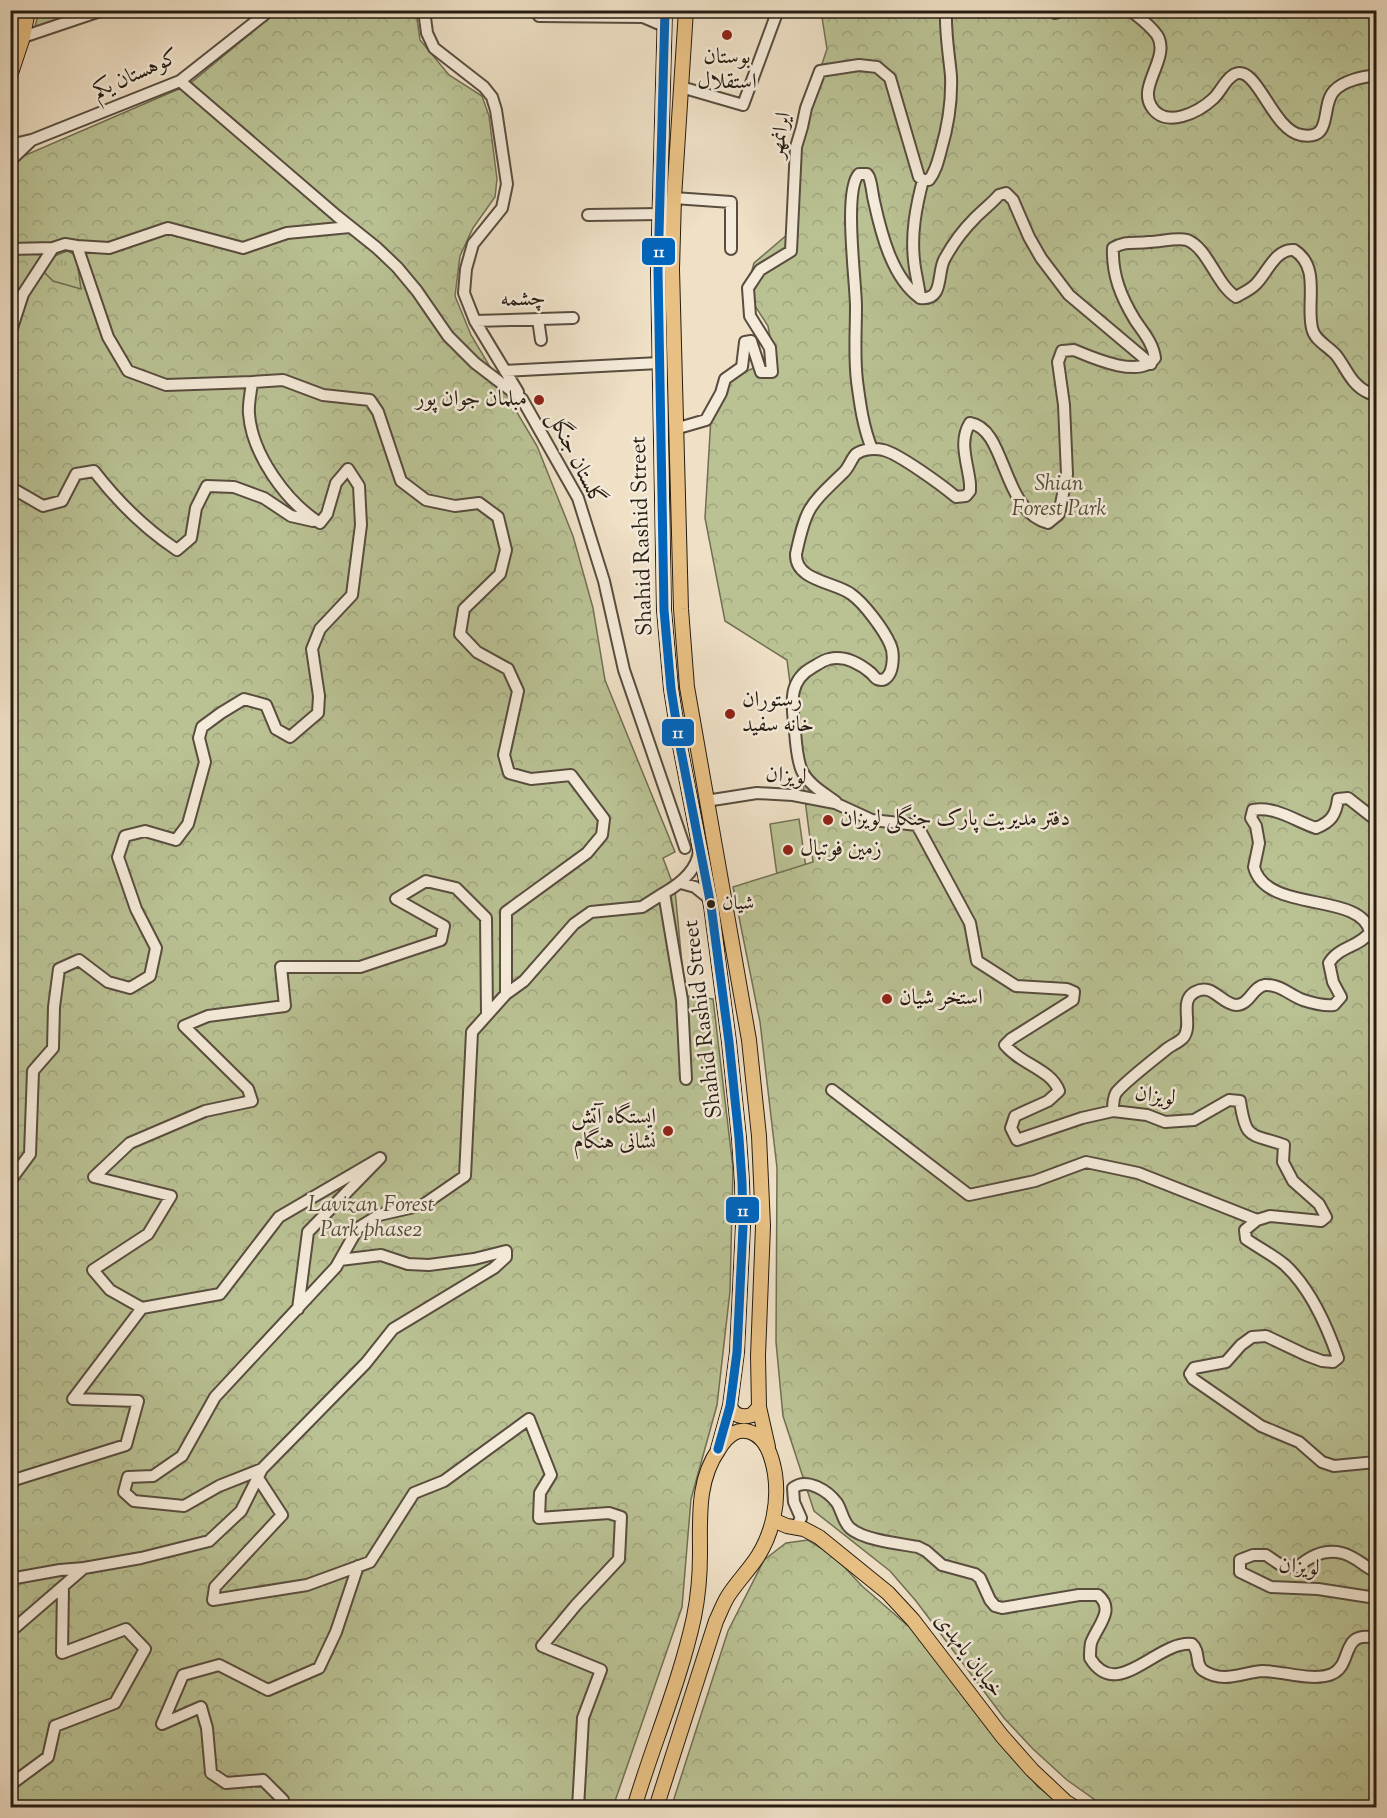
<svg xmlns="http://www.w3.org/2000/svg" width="1387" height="1818" font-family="'Sorts Mill Goudy',Amiri,serif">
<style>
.grass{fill:#bac294;stroke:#706f53;stroke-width:1.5}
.forest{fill:url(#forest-crowns);stroke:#706f53;stroke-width:1.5}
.park{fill:url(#park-tufts);stroke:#706f53;stroke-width:1.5}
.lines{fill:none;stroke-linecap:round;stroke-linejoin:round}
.minor-casing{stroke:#584d3f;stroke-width:14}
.major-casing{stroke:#251c12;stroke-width:16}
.minor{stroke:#f5ebda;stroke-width:10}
.major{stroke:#e8c083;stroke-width:14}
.bus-1-casing{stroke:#f5ebda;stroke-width:14}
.bus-1{stroke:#0065bd;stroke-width:9}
.poi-dot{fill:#8f2418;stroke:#f5ebda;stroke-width:2}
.bus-dot{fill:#251c12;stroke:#f5ebda;stroke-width:2}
.labels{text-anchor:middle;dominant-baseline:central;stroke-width:5;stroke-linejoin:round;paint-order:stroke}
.bus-label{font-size:20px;fill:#251c12;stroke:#f5ebda;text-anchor:start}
.poi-label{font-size:22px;fill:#251c12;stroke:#f5ebda;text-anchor:start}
.street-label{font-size:22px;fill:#251c12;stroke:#f5ebda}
.park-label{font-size:22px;font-style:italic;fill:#524e39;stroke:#f5ebda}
.line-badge{stroke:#f5ebda;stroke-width:2}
.badge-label{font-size:16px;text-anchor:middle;font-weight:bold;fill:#fff}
</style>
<defs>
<pattern id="forest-crowns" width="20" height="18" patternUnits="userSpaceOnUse" patternTransform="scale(1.5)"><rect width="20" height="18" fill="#bac294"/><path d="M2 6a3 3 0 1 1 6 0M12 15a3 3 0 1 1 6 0" fill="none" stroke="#a0a67f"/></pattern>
<pattern id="park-tufts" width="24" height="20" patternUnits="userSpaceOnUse" patternTransform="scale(1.5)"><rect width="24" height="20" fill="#bac294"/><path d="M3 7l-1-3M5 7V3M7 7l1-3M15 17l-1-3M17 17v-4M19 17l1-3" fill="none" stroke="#a0a67f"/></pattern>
</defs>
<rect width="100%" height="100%" fill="#efe0c6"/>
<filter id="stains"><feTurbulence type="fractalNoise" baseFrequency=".00333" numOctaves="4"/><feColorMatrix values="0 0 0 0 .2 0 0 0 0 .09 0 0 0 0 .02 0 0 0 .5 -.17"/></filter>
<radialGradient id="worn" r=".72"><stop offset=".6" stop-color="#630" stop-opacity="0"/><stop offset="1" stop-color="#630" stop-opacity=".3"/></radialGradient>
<path class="grass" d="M799 819 807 875 778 882 770 824Z"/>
<path class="forest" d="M278 11H416L420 40 449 75 482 96 489 116 497 179 495 197 473 228 460 256 455 296 471 335 537 446 573 536 593 608 605 680 675 852 663 858 675 890 685 996 713 999 733 1168 730 1291 717 1405 691 1499 682 1607 613 1807 11 1808V164L14 160 188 85Z
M821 11H1376V1807L1110 1808 1101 1804 1067 1780 1033 1749 1004 1718 916 1601 890 1571 814 1511 783 1416 776 1342 777 1168 760 1022 733 887 813 862 787 660 725 621 705 518 711 417 729 379 774 359 768 326 746 292 754 263 789 233 804 118 827 49Z
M808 1540 835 1557 862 1586 915 1632 1038 1787 1065 1807 671 1808 728 1631 764 1560 786 1543Z"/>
<path class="park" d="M39 10H83V11L35 27Z
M67 251 76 255 81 289 53 281 45 273 44 269 52 257Z"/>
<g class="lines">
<defs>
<path id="minor" d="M424 10 427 33 434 48 484 87 492 97 496 110 507 184 502 208 473 244 466 269 464 293 475 321 518 392
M1052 10 1055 13 1065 10
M1130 10C1140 18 1150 25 1157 35 1171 57 1138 85 1151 106 1165 130 1199 112 1214 98 1222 90 1225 79 1235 74 1257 64 1272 130 1301 135 1334 141 1320 106 1334 91 1344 80 1363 77 1376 75
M539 16 643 17 664 26
M23 37 103 10
M180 81 337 216 377 248 397 267 417 291 448 336 475 363 522 399 578 498 604 581 624 670 685 848
M681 87 743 105 778 10
M10 145 31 140
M10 161 32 140 180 81 270 10
M674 198 731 202V249
M588 215 660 214
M77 246 109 248 168 228 243 248 287 233 350 227
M10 249 53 248 23 294 10 334
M920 298C919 285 915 273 914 260 911 233 916 207 923 180
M538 319 541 340
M475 321 573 318
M505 371 659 363
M252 382 283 380 323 395 370 400 378 412 401 481 426 500 455 506 479 503 498 517 506 550 500 574 464 609 460 634 477 652 508 669 518 691 504 755 509 773 531 779 571 775 604 819 602 835 587 853 506 912V994L472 1032 465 1176 423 1205 379 1215 358 1228 336 1267 215 1397 182 1456 153 1476 128 1477 124 1492 134 1501 184 1506 219 1486 262 1469
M675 429 706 420 721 393 725 379 742 367 745 342 751 341 761 372H772L770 348 750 316 748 288 760 270 791 251 796 147 802 127 806 108 820 71 859 65 877 67 890 78 919 177 923 180H929C936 171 938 161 941 150 948 126 952 101 951 76 949 54 945 33 946 10
M872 449C863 427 860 404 857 381 854 356 856 331 856 307 856 282 843 190 859 174H867L869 177C872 185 872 193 874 201 881 233 892 278 920 298 944 301 937 274 944 260 953 243 962 231 975 218 983 210 992 203 999 195L1006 193 1013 200 1029 237 1041 258 1069 295 1151 364
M10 487 43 506 62 501 76 474 94 471C118 502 144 528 177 550L191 538 196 508 207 486 234 487 264 498 291 516 313 521
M706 801 757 793 793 795 835 803 872 820 917 825 970 923 977 961 1016 986 1067 989 1074 992 1073 1000 1011 1039 1005 1045C1020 1064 1051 1069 1059 1091L1048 1101 1015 1116 1011 1128 1017 1140 1082 1118 1113 1111 1147 1115 1165 1122 1194 1120 1229 1100 1240 1101C1246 1141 1250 1133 1284 1145L1283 1162 1293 1181 1319 1204 1326 1217 1321 1221 1270 1216 1257 1220 1245 1230 1246 1239C1259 1248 1273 1255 1285 1265 1310 1288 1327 1326 1338 1358L1333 1362 1322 1361 1306 1355 1266 1336 1252 1337 1241 1345 1226 1362 1194 1368 1190 1374 1193 1379 1261 1426 1299 1442 1322 1462 1334 1466 1376 1462
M836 802C824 793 809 785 802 771 797 760 796 744 795 731 792 705 787 681 813 667 818 664 824 660 829 659 845 655 859 663 871 673 873 675 875 678 877 679 886 683 891 673 892 666 893 660 893 650 890 644 884 630 864 603 851 594 835 582 795 581 796 554 806 507 809 506 843 473 849 468 851 459 856 454 863 449 875 448 883 450 898 453 943 486 956 497L966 496 970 491V484C968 463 958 442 970 423 1007 429 1001 510 1048 523L1059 514 1067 474 1064 405 1058 362 1062 351 1074 350C1093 358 1140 379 1155 358 1153 343 1143 332 1135 320 1121 297 1112 275 1113 248 1126 240 1135 244 1149 242 1160 242 1177 237 1187 240 1208 248 1216 284 1236 297 1243 293 1250 290 1256 284 1267 273 1276 248 1294 250 1321 267 1306 302 1312 328 1314 340 1328 346 1336 355 1347 369 1351 385 1369 393L1376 389
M681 883 695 887 710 899
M664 893C680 884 697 871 699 851
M506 994 524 981 574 924 591 912 642 907 664 893 682 1000 686 1079
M832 1090 969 1195 1035 1181 1086 1162 1138 1173 1257 1220
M1113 1111C1113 1106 1113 1098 1116 1093 1122 1084 1158 1056 1168 1048 1172 1045 1179 1042 1183 1038 1194 1025 1178 1001 1195 992 1212 982 1221 1004 1236 1005 1250 1005 1252 987 1265 985 1280 984 1291 996 1303 1000 1312 1003 1325 1006 1334 1005L1341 997 1333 982 1329 963C1339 946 1360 947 1370 932 1361 891 1266 914 1254 867L1259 843 1256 826 1251 818 1253 810C1276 806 1295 821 1316 828 1331 822 1336 815 1338 799L1348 798 1376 820
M10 1181 30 1154 33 1071 53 1048 54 1007 59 969 79 960 108 982 130 988 150 976 156 948 136 909 118 857 125 836 145 831 176 840 188 824 205 762 199 738 202 727 221 713 244 699 266 705 276 729 290 737 318 713 319 696 312 649 320 629 352 595 361 525 359 486 348 469 336 483 327 514 320 523C286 502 252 454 249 414 248 404 251 392 252 382L166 385 128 371 108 337 77 246 65 244 53 248
M142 1308 110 1290 93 1270 148 1234 171 1196 94 1177 130 1143 205 1111 252 1101 248 1089 184 1026 208 1016 285 1006 281 967H360L441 940 444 926 396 899 426 881 456 888 486 918 487 1015
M258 1478 282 1515 215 1587 213 1600 307 1585 370 1562 414 1493 444 1481 529 1419 551 1475 540 1493 539 1518 609 1513 621 1517 619 1559 576 1605 542 1646 601 1670 583 1718 578 1808
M10 1489 14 1480 126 1445 138 1401 73 1399 142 1308 220 1294 279 1217 380 1158 308 1232 298 1309
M796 1527 801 1518 794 1502 793 1488C807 1477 828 1491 837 1503 842 1511 843 1522 850 1528 863 1540 901 1544 918 1547L926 1551 942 1565 975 1574 980 1578 990 1600 995 1606 1002 1608 1079 1595H1098C1116 1610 1097 1626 1091 1643 1090 1648 1090 1653 1090 1658 1117 1703 1157 1640 1192 1644 1201 1652 1194 1665 1204 1671 1225 1684 1242 1672 1263 1671 1283 1671 1313 1682 1332 1674 1354 1664 1339 1630 1376 1638
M1376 1572C1365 1567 1355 1556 1342 1553 1325 1549 1310 1556 1298 1567L1282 1566 1266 1555H1253L1240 1560V1572L1271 1587 1318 1589 1376 1598
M10 1579 60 1570 84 1568
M10 1632 84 1568 141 1558 209 1541 241 1511 262 1469 366 1363 393 1329 494 1268 506 1257V1251L474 1259 429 1265 408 1264 381 1255 340 1260
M10 1785 48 1757 55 1726 115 1703 145 1649 126 1629 62 1653 63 1587
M10 1803 13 1808
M280 1808 283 1800 263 1780 226 1783 211 1773 207 1728 201 1707 162 1724 183 1675 219 1665 268 1690 319 1668 336 1632 358 1566"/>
<path id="major" d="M665 10 658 271 664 610 671 689 680 746 711 906 729 1042 739 1138 742 1182 743 1226 737 1352 730 1406 718 1449
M686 10 674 198 672 269 681 609 687 687 749 1040 759 1136 763 1226 758 1356 759 1407 768 1447
M10 44 19 15
M10 76 23 37 28 10
M730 1406C734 1416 742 1418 752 1415L759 1407
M773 1520 787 1526 804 1529 819 1537 888 1593 913 1620 1002 1736 1032 1770 1066 1802 1076 1808
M634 1808C653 1744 680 1682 694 1617 698 1597 700 1574 700 1554 700 1517 697 1480 719 1449 723 1442 727 1437 734 1433 744 1428 755 1432 762 1440 770 1449 773 1462 775 1474 779 1502 773 1532 758 1556 749 1570 737 1582 728 1596 723 1604 720 1613 716 1621L656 1808"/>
</defs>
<use href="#minor" class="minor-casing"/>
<use href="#major" class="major-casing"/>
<use href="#minor" class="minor"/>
<use href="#major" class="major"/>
<defs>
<path id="bus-1" d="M665 10 658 271 664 610 671 689 680 746 711 906 729 1042 739 1138 742 1182 743 1226 737 1352 730 1406 718 1449"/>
</defs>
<use href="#bus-1" class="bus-1-casing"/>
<use href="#bus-1" class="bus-1"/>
</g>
<g class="poi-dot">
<circle cx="727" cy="35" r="6"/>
<circle cx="539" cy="400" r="6"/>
<circle cx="730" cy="714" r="6"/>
<circle cx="828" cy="820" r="6"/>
<circle cx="788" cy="850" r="6"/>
<circle cx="887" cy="999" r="6"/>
<circle cx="668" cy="1131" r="6"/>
</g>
<circle class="bus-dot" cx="711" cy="904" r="5"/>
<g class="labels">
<g class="bus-label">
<text x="722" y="904">شیان</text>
</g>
<g class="poi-label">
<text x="727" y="58" text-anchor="middle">بوستان<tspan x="727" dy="25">استقلال</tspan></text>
<text x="527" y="400" text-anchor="end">مبلمان جوان پور</text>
<text x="742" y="701">رستوران<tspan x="742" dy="25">خانه سفید</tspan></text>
<text x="840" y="820">دفتر مدیریت پارک جنگلی لویزان</text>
<text x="800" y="850">زمین فوتبال</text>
<text x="899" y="999">استخر شیان</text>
<text x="656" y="1118" text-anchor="end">ایستگاه آتش<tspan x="656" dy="25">نشانی هنگام</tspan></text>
</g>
<g class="street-label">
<text transform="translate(136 75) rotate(-24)">کوهستان یکم</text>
<text transform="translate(781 135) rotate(-79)">ایرانمهر</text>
<text transform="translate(523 300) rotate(-2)">چشمه</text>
<text transform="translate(575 459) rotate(63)">گلستان جنگل</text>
<text transform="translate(643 536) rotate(-92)">Shahid Rashid Street</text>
<text transform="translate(786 777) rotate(5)">لویزان</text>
<text transform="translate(704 1019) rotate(-97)">Shahid Rashid Street</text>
<text transform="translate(1155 1097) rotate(8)">لویزان</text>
<text transform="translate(1299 1568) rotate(5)">لویزان</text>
<text transform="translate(968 1656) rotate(53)">خیابان یامهدی</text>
</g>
<g class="park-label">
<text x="1059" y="485">Shian<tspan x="1059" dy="25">Forest Park</tspan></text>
<text x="371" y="1206">Lavizan Forest<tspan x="371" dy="25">Park phase2</tspan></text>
</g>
</g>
<g class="line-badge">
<rect x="641" y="237" width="35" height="29" rx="6" fill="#0065bd"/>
<rect x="661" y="718" width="34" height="29" rx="6" fill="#0065bd"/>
<rect x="725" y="1196" width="35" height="28" rx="6" fill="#0065bd"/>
</g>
<g class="badge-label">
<text x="659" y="257">11</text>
<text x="678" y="738">11</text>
<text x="743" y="1216">11</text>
</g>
<rect width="1387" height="1818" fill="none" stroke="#efe0c6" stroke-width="36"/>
<rect x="12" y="12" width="1363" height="1794" fill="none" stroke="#251c12" stroke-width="3"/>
<rect x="18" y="18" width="1351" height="1782" fill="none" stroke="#251c12" stroke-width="1.5"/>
<rect width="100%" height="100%" filter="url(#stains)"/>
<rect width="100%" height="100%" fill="url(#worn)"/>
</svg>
